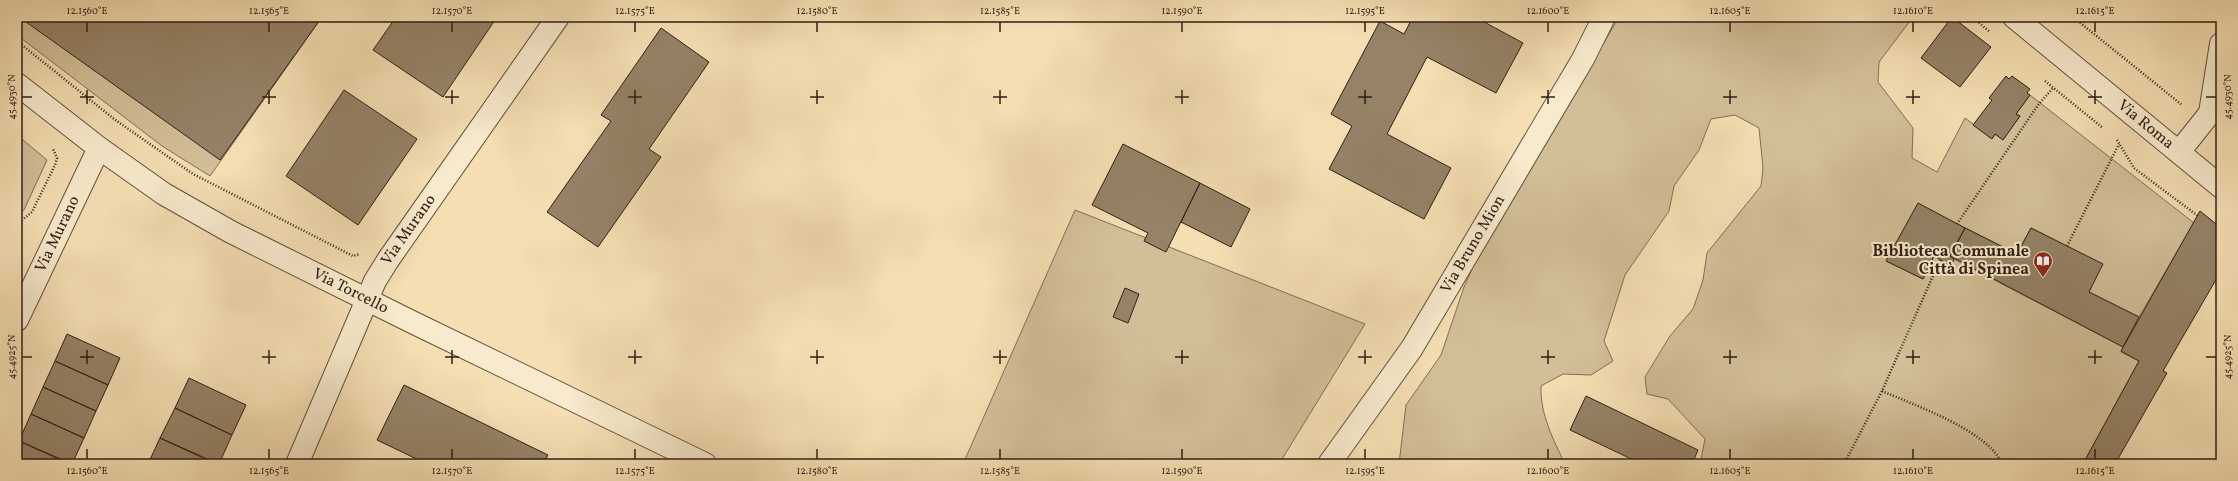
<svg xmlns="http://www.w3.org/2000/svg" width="2238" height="481" font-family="Vollkorn,serif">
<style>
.green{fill:#d2be97;stroke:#806e56}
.building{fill:#958267;stroke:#2e1f15}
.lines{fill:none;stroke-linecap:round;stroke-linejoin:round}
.minor-casing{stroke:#604f3c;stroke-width:24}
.tertiary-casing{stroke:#604f3c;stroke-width:24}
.path{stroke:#2e1f15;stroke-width:2.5;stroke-dasharray:1 2;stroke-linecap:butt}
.minor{stroke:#f8eacd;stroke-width:22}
.tertiary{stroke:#f8eacd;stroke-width:22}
.ticks{fill:none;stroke:#2e1f15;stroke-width:1.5}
.labels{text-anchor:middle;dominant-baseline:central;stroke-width:4;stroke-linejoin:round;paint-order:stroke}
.street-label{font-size:16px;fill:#2e1f15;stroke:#f8eacd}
.poi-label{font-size:16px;font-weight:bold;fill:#2e1f15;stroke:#f8eacd;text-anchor:end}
.neatline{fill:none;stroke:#2e1f15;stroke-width:1.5}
.ticks-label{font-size:10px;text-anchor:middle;fill:#2e1f15}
</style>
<rect width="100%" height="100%" fill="#f4deb2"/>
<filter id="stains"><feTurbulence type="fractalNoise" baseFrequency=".005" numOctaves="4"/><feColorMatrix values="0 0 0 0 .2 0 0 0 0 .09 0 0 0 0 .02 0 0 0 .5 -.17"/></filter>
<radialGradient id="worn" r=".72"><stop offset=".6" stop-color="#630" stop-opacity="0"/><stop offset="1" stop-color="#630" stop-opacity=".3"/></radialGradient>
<path class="green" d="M17 17H322L210 176 162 146 17 35Z
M1619 17H1913L1879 62 1878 82 1913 128 1912 158 1937 172 1965 118 1992 138 1995 134 2003 139 2020 116 2016 114 2030 95 2194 223 2139 317 2089 292 2102 264 2031 228 2017 254 1918 204 1886 261 1923 279 1934 256 1951 266 1954 259 2123 347 2121 352 2139 361 2083 464H1700L1705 439 1668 399 1647 394 1645 377 1670 336 1693 309 1703 280 1707 253 1761 186 1763 168 1759 128 1735 115 1711 119 1699 150 1674 186 1669 211 1625 275 1604 341 1613 361 1591 375 1563 374 1541 386C1540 414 1553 439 1565 464H1399L1406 405 1441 355 1464 287 1476 260Z
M17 135 47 160 24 210 17 215Z
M1075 210 1365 324 1279 464H963Z"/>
<path class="building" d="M19 17H322L220 160Z
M396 17H497L443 97 373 50Z
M1413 17H1475L1523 43 1496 93 1427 57 1387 134 1451 168 1424 219 1329 169 1352 126 1331 114 1380 21 1404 34Z
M1952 17 1991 47 1960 87 1921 58Z
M661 28 709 62 649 149 661 157 598 247 547 212 611 121 601 115Z
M2006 76 2009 79 2012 76 2030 89 2027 93 2030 95 2016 114 2020 116 2003 140 1995 134 1992 139 1973 125 1992 100 1989 98Z
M344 90 417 139 358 225 286 176Z
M1123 144 1200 183 1166 252 1144 241 1148 233 1092 205Z
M1200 183 1250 209 1231 247 1181 222Z
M1918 203 1965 228 1950 256 1954 259 1951 266 1934 256 1923 279 1886 261Z
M2200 211 2221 228V271L2163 371 2167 373 2115 464H2089L2084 462 2139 361 2121 351Z
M1965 228 2017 254 2031 228 2103 264 2089 292 2139 317 2123 347 1950 256Z
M1125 288 1139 294 1128 323 1113 317Z
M67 334 120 358 108 385 55 361Z
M55 361 108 385 96 411 43 387Z
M189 378 246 405 232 435 175 408Z
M404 385 548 455 543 464H427L377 440Z
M43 387 96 411 84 438 31 414Z
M1586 396 1698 450 1692 464H1642L1570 430Z
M175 408 232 435 219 464 160 438Z
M31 414 84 438 72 464 19 441Z
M160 438 216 464H148Z
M19 441 70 464H17Z"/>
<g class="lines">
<defs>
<g id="minor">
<path id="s1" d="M17 84 99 148 164 194 231 232 412 322 705 464"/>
<path d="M2179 152 2210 113 2221 44"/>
<path id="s2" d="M17 320 99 148"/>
<path id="s3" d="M297 464 375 281 388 260 558 17"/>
<path id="s4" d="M1329 464 1412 348 1583 59 1604 17"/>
</g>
<g id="tertiary">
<path id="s5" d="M2014 17 2221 187"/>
</g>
</defs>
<use href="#minor" class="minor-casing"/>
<use href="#tertiary" class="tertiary-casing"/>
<path class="path" d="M1972 17 1990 32
M2073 17 2182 105
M17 41 114 119 193 174 353 256 360 254
M2045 81 2103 128
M2117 140 2134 168 2198 216
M17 224 32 212 55 165 57 158 53 149
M1957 224 2038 105 2053 88
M2067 246 2119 144
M1882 391C1914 405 1989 431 2002 464
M1844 464 1882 391 1940 260"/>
<use href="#minor" class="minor"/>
<use href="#tertiary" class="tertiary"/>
</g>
<path class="ticks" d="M87 22V32M269 22V32M452 22V32M635 22V32M817 22V32M1000 22V32M1182 22V32M1365 22V32M1548 22V32M1730 22V32M1913 22V32M2095 22V32M87 90V104M269 90V104M452 90V104M635 90V104M817 90V104M1000 90V104M1182 90V104M1365 90V104M1548 90V104M1730 90V104M1913 90V104M2095 90V104M22 97H32M80 97H94M262 97H276M445 97H459M628 97H642M810 97H824M993 97H1007M1175 97H1189M1358 97H1372M1541 97H1555M1723 97H1737M1906 97H1920M2088 97H2102M2206 97H2216M87 350V364M269 350V364M452 350V364M635 350V364M817 350V364M1000 350V364M1182 350V364M1365 350V364M1548 350V364M1730 350V364M1913 350V364M2095 350V364M22 357H32M80 357H94M262 357H276M445 357H459M628 357H642M810 357H824M993 357H1007M1175 357H1189M1358 357H1372M1541 357H1555M1723 357H1737M1906 357H1920M2088 357H2102M2206 357H2216M87 449V459M269 449V459M452 449V459M635 449V459M817 449V459M1000 449V459M1182 449V459M1365 449V459M1548 449V459M1730 449V459M1913 449V459M2095 449V459"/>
<defs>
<symbol id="library-pin" viewBox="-11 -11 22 30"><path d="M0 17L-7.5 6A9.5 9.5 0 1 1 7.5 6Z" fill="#8f2418" stroke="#f8eacd"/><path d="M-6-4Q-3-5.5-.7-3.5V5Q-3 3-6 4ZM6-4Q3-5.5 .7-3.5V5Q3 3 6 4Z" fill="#fff"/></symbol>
</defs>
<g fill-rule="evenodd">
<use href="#library-pin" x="2032" y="250" width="22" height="30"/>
</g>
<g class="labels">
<g class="street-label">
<text stroke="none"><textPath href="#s5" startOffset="170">Via Roma</textPath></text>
<text stroke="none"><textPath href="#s3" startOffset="260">Via Murano</textPath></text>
<text stroke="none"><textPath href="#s2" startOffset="95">Via Murano</textPath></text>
<text stroke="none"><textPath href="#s4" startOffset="263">Via Bruno Mion</textPath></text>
<text stroke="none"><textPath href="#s1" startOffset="394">Via Torcello</textPath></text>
</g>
<g class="poi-label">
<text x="2029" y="252">Biblioteca Comunale<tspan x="2029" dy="18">Città di Spinea</tspan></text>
</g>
</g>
<rect width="2238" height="481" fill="none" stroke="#f4deb2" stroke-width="44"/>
<rect x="22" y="22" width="2194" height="437" class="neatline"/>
<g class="ticks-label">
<text x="87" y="14">12.1560°E</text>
<text x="269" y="14">12.1565°E</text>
<text x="452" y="14">12.1570°E</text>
<text x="635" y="14">12.1575°E</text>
<text x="817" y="14">12.1580°E</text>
<text x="1000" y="14">12.1585°E</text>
<text x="1182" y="14">12.1590°E</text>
<text x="1365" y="14">12.1595°E</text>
<text x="1548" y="14">12.1600°E</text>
<text x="1730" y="14">12.1605°E</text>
<text x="1913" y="14">12.1610°E</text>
<text x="2095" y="14">12.1615°E</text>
<text transform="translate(11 97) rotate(-90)" y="4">45.4930°N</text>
<text transform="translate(2227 97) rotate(-90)" y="4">45.4930°N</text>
<text transform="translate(11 357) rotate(-90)" y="4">45.4925°N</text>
<text transform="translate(2227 357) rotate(-90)" y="4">45.4925°N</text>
<text x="87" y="474">12.1560°E</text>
<text x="269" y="474">12.1565°E</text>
<text x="452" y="474">12.1570°E</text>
<text x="635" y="474">12.1575°E</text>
<text x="817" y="474">12.1580°E</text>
<text x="1000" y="474">12.1585°E</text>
<text x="1182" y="474">12.1590°E</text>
<text x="1365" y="474">12.1595°E</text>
<text x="1548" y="474">12.1600°E</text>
<text x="1730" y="474">12.1605°E</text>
<text x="1913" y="474">12.1610°E</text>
<text x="2095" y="474">12.1615°E</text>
</g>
<rect width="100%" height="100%" filter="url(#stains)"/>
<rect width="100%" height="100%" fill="url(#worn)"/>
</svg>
